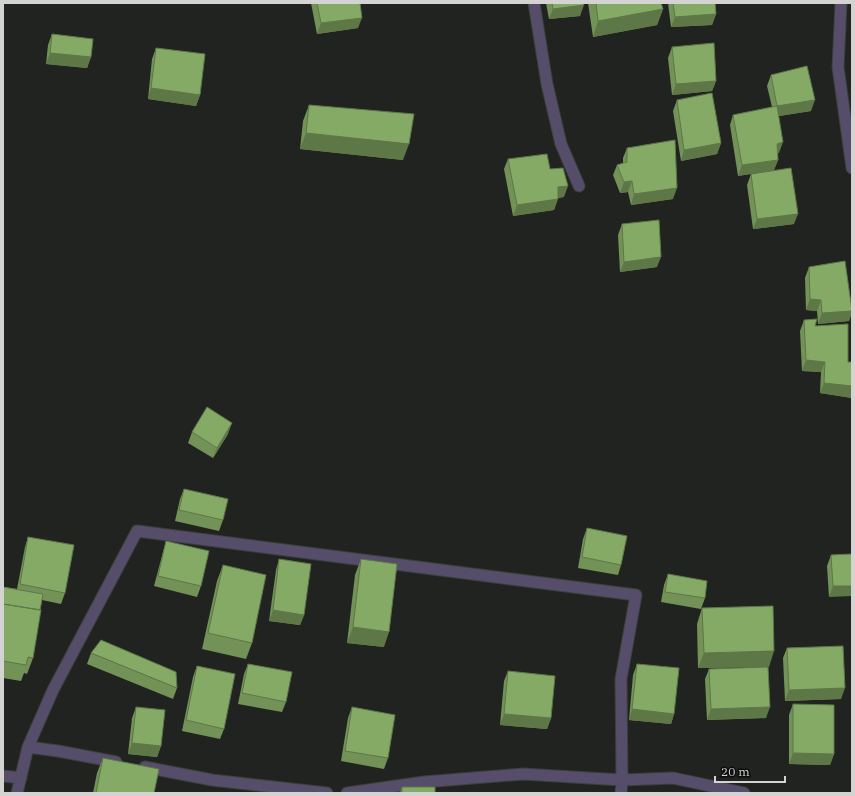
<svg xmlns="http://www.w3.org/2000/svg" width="855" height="796" font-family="'IBM Plex Serif',serif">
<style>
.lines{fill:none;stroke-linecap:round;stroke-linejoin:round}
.minor-casing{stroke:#3d3f3c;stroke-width:13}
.minor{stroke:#554d69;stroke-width:11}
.wall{fill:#729257}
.shaded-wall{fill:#5d7747}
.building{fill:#85aa65;stroke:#5d7747}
</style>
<rect width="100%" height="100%" fill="#212320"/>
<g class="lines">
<defs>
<path id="minor" d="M534 3 547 84 561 144 579 186
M841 3 838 67 852 168
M28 747 58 751 116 762
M145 767 212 780 327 793
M3 776 21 778
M17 793 28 747 53 690 137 531 636 595 621 679 622 780 523 774 424 782 347 793
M621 793 622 780 673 778 744 793"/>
</defs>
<use href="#minor" class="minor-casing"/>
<use href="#minor" class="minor"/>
</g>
<path class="wall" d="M311 3H360L358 28 317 34Z
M546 3H583L580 16 549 19Z
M588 3H661L663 9 657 25 593 37Z
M668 3H715L716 14 712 25 671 27Z
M52 34 91 57 87 68 46 64 48 45Z
M672 47 716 81 712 91 672 95 668 58Z
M156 48 200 95 196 106 148 99 152 59Z
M771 75 811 111 779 116V153H778V160L774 170 738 176 730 125 733 115 772 107 767 86Z
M677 100 721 143 717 154 681 161 673 111Z
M309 105 403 160 300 149 303 121Z
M627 148 673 199 631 205 628 192 620 193 613 175 617 165 623 163V158Z
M508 159 550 169 564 197 558 198 554 210 513 216 504 169Z
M751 174 794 224 753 229 747 185Z
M622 224 657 267 620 272 618 235Z
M809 267 852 307V312L849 321 818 324 817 311 806 310 805 278Z
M804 320 815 326 848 362H852V398L820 393 821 372 802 371 800 331Z
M192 432 228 434 213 458 188 443Z
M184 489 223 520 219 531 175 521 180 499Z
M587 528 621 565 618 575 578 568 583 539Z
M28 537 65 593 61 604 42 600 33 658 27 674 24 673 21 681 3 678V587L17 589 25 547Z
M166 541 201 586 197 597 154 586 163 552Z
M852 554 829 597 827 566 831 555Z
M279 559 304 615 300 625 269 621 276 570Z
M361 559 384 647 347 643 355 575Z
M223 565 252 643 246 659 202 649 217 581Z
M668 574 705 598 701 609 661 602 664 585Z
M702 608 769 667H768L766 718 707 720 705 679 709 669 764 667 698 668 697 624Z
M787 648 841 699 785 701 783 658Z
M91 653 177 688 173 699 87 664Z
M248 664 286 702 282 712 238 704 244 674Z
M637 664 674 714 671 724 629 720 633 675Z
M197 666 224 729 220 739 182 731 193 677Z
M508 671 551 718 547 729 500 725 504 681Z
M793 704 834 754 830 765 789 764V715Z
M136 707 161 746 157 757 128 754 132 718Z
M352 707 388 758 384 769 341 761 348 718Z
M103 758 154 793H93L97 773Z
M402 787V793H400Z"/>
<path class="shaded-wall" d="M584 5 580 16 549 19 553 9Z
M663 9 657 25 593 37 598 21Z
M716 14 712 25 671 27 675 17Z
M362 18 358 28 317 34 321 23Z
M50 53 91 57 87 68 46 64Z
M716 81 712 91 672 95 676 84Z
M151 88 200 95 196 106 148 99Z
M815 100 811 111 773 117 777 106Z
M306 133 409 144 403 160 300 149Z
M783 142 779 153 773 155 777 144Z
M721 143 717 154 681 161 684 150Z
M778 160 774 170 738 176 742 165Z
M632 181 628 192 620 193 624 182Z
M568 186 564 197 554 198 558 187Z
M677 188 673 199 631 205 634 194Z
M558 199 554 210 513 216 517 205Z
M798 214 794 224 753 229 757 219Z
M661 257 657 267 620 272 624 262Z
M810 299 821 300 817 311 806 310Z
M852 311 849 321 818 324 822 313Z
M806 360 825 362 821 372 802 371Z
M824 383 852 386V398L820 393Z
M232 423 228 434 213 458 217 448Z
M833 586H852V596L829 597Z
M273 610 304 615 300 625 269 621Z
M353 627 389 632 384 647 347 643Z
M774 651 769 667 698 668 704 653Z
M845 688 841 699 785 701 789 690Z
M770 707 766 718 707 720 711 709Z
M632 709 674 714 671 724 629 720Z
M504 714 551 718 547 729 500 725Z
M132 743 161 746 157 757 128 754Z
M793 753 834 754 830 765 789 764Z"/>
<path class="building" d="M317 3H360L362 18 321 23Z
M552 3H583L584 5 553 9Z
M596 3H661L663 9 598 21Z
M673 3H715L716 14 675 17Z
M52 34 93 39 91 57 50 53Z
M714 43 716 81 676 84 672 47Z
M156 48 205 54 200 95 151 88Z
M807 66 815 100 777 106 771 75Z
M712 93 721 143 684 150 677 100Z
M309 105 414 114 409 144 306 133Z
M777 106 783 142 777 144 778 160 742 165 733 115Z
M675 140 677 188 634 194 632 181 624 182 617 165 627 162V148Z
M547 154 550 169 563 168 568 186 558 187V199L517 205 508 159Z
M791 168 798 214 757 219 751 174Z
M659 220 661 257 624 262 622 224Z
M845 261 852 311 822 313 821 300 810 299 809 267Z
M817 319 815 326 848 324V362H852V386L824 383 825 362 806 360 804 320Z
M207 407 232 423 217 448 192 432Z
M184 489 228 499 223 520 179 510Z
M587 528 627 536 621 565 582 557Z
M28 537 74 545 65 593 20 584Z
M166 541 209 551 201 586 158 576Z
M852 554V586H833L831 555Z
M279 559 311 564 304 615 273 610Z
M361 559 397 564 389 632 353 627Z
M223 565 266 575 252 643 208 633Z
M668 574 707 581 705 598 665 592Z
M3 587 43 594 40 610 3 604Z
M3 604 41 610 33 658 28 657 26 665 3 661Z
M773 606 774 651 704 653 702 608Z
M101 640 176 672 177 688 91 653Z
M843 646 845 688 789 690 787 648Z
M248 664 292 672 286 702 242 693Z
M637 664 679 668 674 714 632 709Z
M197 666 235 674 224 729 186 720Z
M768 667 770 707 711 709 709 669Z
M508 671 555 676 551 718 504 714Z
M793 704 834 705V754L793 753Z
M136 707 165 710 161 746 132 743Z
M352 707 395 715 388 758 345 751Z
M103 758 159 769 154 793H96Z
M402 787H435V793H402Z"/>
<rect width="855" height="796" fill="none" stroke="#d3d4d2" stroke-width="8"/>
<path d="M715 776v6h70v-6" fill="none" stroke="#d3d4d2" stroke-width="2"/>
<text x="721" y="776" font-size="12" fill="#d3d4d2" stroke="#0b0c0b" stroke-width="3" paint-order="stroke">20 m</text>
</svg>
